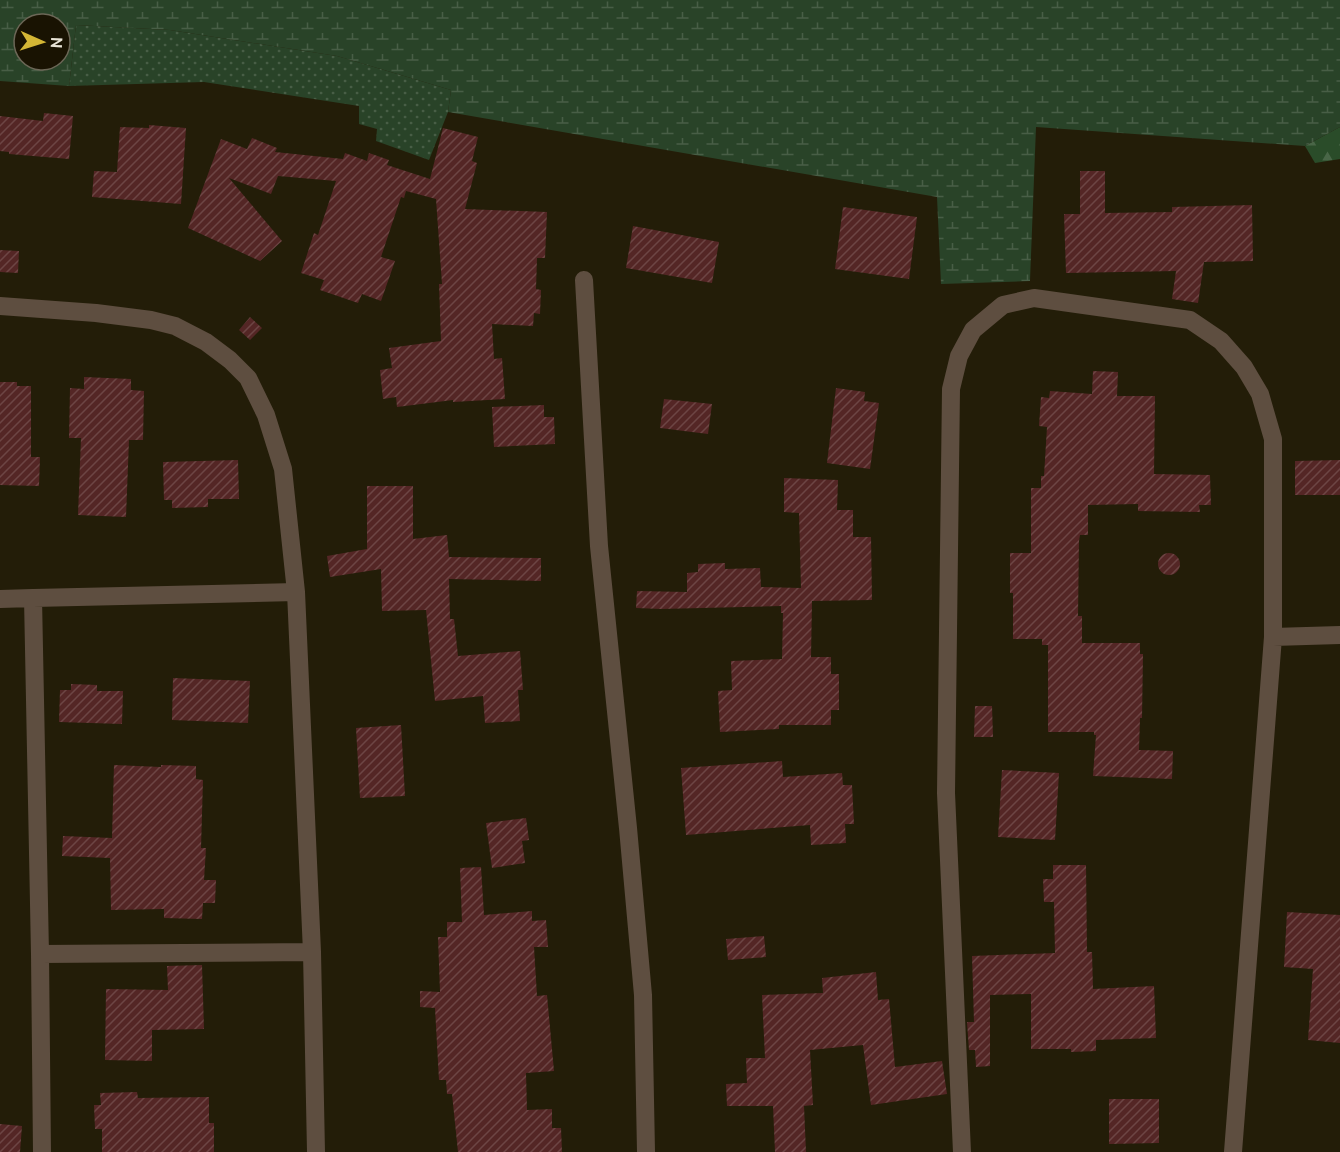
<svg xmlns="http://www.w3.org/2000/svg" width="1340" height="1152" font-family="Cabin,sans-serif">
<style>
.grass{fill:url(#grass-dots)}
.forest{fill:url(#forest-firs)}
.wetland{fill:url(#wetland-marsh);fill-rule:evenodd}
.building{fill:url(#building-hatch)}
.lines{fill:none;stroke-linecap:round;stroke-linejoin:round}
.minor{stroke:#5e4e40;stroke-width:18}
</style>
<defs>
<pattern id="grass-dots" width="8" height="8" patternUnits="userSpaceOnUse" patternTransform="scale(1.5)"><rect width="8" height="8" fill="#294328"/><path d="M2 2h.1M6 6h.1" fill="none" stroke="#485e46" stroke-width="1.8" stroke-linecap="round"/></pattern>
<pattern id="forest-firs" width="22" height="20" patternUnits="userSpaceOnUse" patternTransform="scale(1.5)"><rect width="22" height="20" fill="#2a4c29"/><path d="M5 1l3.5 6h-7zM16 11l3.5 6h-7z" fill="#496647"/></pattern>
<pattern id="wetland-marsh" width="20" height="14" patternUnits="userSpaceOnUse" patternTransform="scale(1.5)"><rect width="20" height="14" fill="#294328"/><path d="M1 5h8M5 5V1M11 12h8M15 12V8" fill="none" stroke="#485e46"/></pattern>
<pattern id="building-hatch" width="6" height="6" patternUnits="userSpaceOnUse" patternTransform="scale(1.5)"><rect width="6" height="6" fill="#542625"/><path d="M-1 1l2-2M0 6l6-6M5 7l2-2" fill="none" stroke="#6d4544"/></pattern>
</defs>
<rect width="100%" height="100%" fill="#231d08"/>
<path class="grass" d="M76 25 170 30 337 56 451 90 448 112 429 160 376 141 377 129 359 124V106L204 82 69 86Z"/>
<path class="forest" d="M1340 127V159L1315 163 1305 146Z"/>
<path class="wetland" d="M0 0H1340V127L1305 146 1036 127 1030 281 941 284 937 197 448 112 451 90 337 56 170 30 76 25 69 86 0 81ZM24 24H60V60H24Z"/>
<path class="building" d="M44 113 73 116 69 159 9 154V152L0 151V116L43 121Z
M149 125 186 128 181 204 92 197 94 171 117 172 120 127 149 128Z
M443 128 478 137 472 161 477 163 465 209 547 212 545 258H537L536 289 541 290 540 314 534 313 533 326 492 324 494 359 502 358 505 399 453 402V400L397 407 396 397 383 399 380 370 392 368 389 348 441 341 439 284H442L436 199 406 191 404 198 401 197 381 257 395 261 381 301 362 294 358 303 320 290 324 280 301 273 314 233 318 235 336 181 278 176 271 194 229 178 282 241 260 261 188 228 221 139 247 149 252 138 277 148 275 152 343 159 345 153 367 161 369 153 389 160 387 165 430 179Z
M1080 171H1105V213L1172 212V207L1252 205 1253 261 1204 262 1198 303 1172 299 1176 271 1066 273 1064 214H1080Z
M843 207 917 217 909 279 835 269Z
M633 226 719 242 712 283 626 268Z
M0 250 19 251 18 273 0 272Z
M250 317 262 328 250 340 239 330Z
M1093 371 1118 372 1117 396H1155L1154 474 1210 475 1211 505H1199L1200 512 1138 511V504L1088 505V535H1080L1079 541 1078 616H1082V643H1140V654H1143L1142 718H1140L1139 750 1173 751 1172 779 1093 776 1096 735H1094V732H1048V645H1042V639H1013V593H1010V553H1031V488H1041V476H1044L1047 427 1039 426 1041 397 1049 398 1050 391 1092 394Z
M84 377 131 379V390L144 391 143 440H129L126 517 78 515 81 438H69L70 388 84 389Z
M0 382H17V386H31V457H40L39 486 0 485Z
M836 388 865 392 864 401 879 403 870 469 827 463Z
M664 399 712 404 708 434 660 428Z
M544 405V417H554L555 444 494 447 492 407Z
M238 460 239 499H208V507L172 508V500H164L163 462Z
M1340 460V495H1295V461Z
M784 478 838 480 837 510H853V537H871L872 600 812 601 811 657H831V674H839V710H831V725H779V729L720 732 718 691 732 690 731 661 782 659 783 613H781V606L661 609 636 608 637 591 687 592V573L698 572V564L725 563V569L760 568 761 587 801 588 799 513 784 512Z
M367 486H413V539L447 535 449 557 541 558V581L449 579 450 619H454L458 656 520 651 523 690H518L520 721 485 723 483 696 435 701 426 610 382 611 381 569 330 577 327 556 367 549Z
M1158 564a11 11 0 1 1 22 0a11 11 0 1 1-22 0Z
M173 678 250 681 248 723 172 720Z
M71 684 97 685V691H123L122 724 59 722 60 690H71Z
M975 706H992L993 737H974Z
M401 725 405 796 360 798 356 728Z
M782 761 783 777 842 773 843 785H852L854 824H845L846 843 811 845 810 825 686 835 681 768Z
M114 765 161 767V765L196 766V779L203 780 201 848H206L204 880H216L215 903H203L202 919 164 918V909L111 910 110 858 62 856 63 836 112 838Z
M1002 770 1059 773 1055 840 998 837Z
M526 818 529 840 522 841 525 863 492 868 486 823Z
M1053 865H1086L1087 952H1092L1093 989 1154 986 1156 1038 1096 1040V1051L1071 1052V1049H1031V994L990 995V1066L976 1067 975 1050H969L967 1022H974L972 956 1055 953 1054 902H1044L1043 879H1053Z
M481 867 484 915 532 911V921L546 920 548 947H534L537 996 547 995 554 1071 526 1073 527 1110 552 1109V1128H561L562 1152H458L452 1094H447L446 1080H439L435 1008 420 1007V991L440 992 438 937H447V922H462L460 868Z
M1287 912 1340 915V1043L1308 1040 1313 969 1284 967Z
M764 936 766 957 728 960 726 939Z
M202 965 204 1029 152 1030V1061L105 1060 106 989 168 990 167 966Z
M876 972 878 1000 889 999 895 1067 942 1061 947 1094 871 1105 863 1045 810 1050 813 1105 804 1106 806 1152H775L773 1106H727L726 1084 747 1083 746 1058H765L762 995 823 993 822 978Z
M137 1092 138 1098 209 1097V1123H214V1152H102V1129H95L94 1105H101L100 1093Z
M1109 1099H1159V1143L1109 1144Z
M0 1124 22 1126 20 1152H0Z"/>
<g class="lines">
<path class="minor" d="M584 280 599 546 628 828 643 995 646 1152
M0 306 96 313 151 320 175 326 206 342 230 360 248 378 266 415 283 469 296 592 312 952 316 1152
M0 599 33 598
M40 954 33 598 296 592
M42 1152 40 954 312 952
M962 1152 946 793 951 389 959 356 973 330 1003 305 1034 298 1190 320 1221 341 1244 367 1260 394 1273 439V637
M1233 1152 1273 637 1340 635"/>
</g>
<g transform="translate(42 42) rotate(93)"><circle r="28" fill="#191302" stroke="#6c6757" stroke-width="1.5"/>
<path d="M0-4.5L10 22L0 15L-10 22Z" fill="#d4b635"/>
<text y="-9" font-size="16" font-weight="bold" text-anchor="middle" fill="#e8e4d7">N</text>
</g>
</svg>
